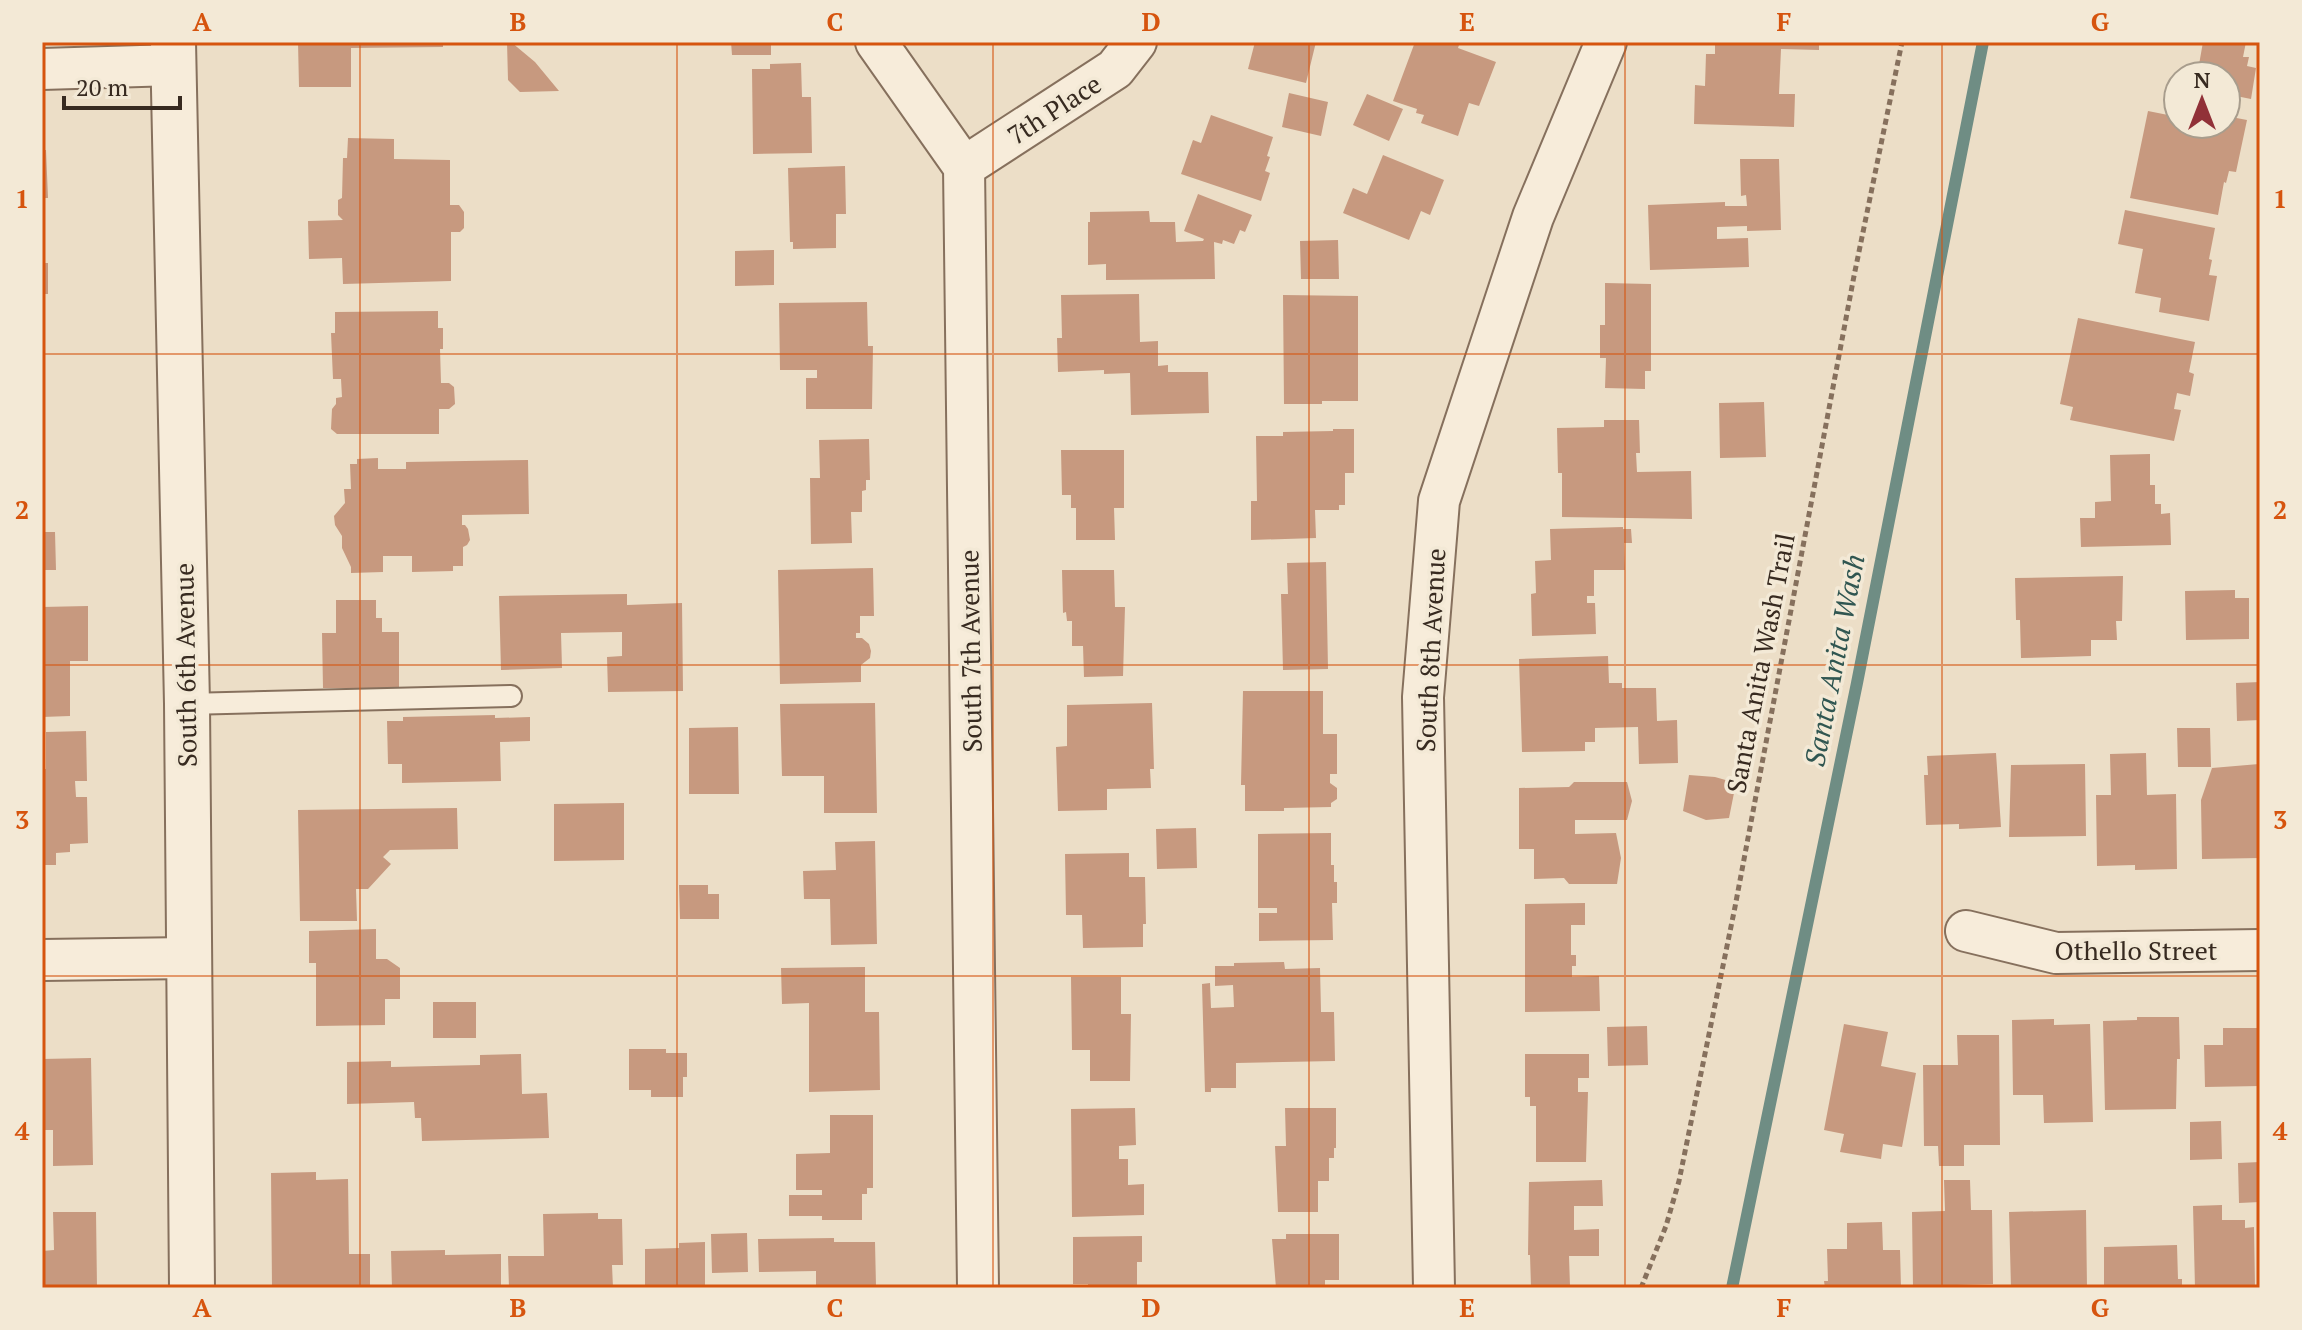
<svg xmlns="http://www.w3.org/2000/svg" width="2302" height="1330" font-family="'PT Serif',serif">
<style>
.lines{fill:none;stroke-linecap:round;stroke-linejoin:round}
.stream{stroke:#6f8d84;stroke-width:12}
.building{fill:#c7997f}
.service-casing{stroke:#86705d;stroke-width:24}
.minor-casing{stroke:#86705d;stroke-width:44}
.tertiary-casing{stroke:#86705d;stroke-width:48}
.path{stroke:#86705d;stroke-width:5;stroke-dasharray:6 4;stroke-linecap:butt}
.service{stroke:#f7ecda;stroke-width:20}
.minor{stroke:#f7ecda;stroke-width:40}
.tertiary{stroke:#f7ecda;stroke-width:44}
.grid{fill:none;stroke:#d6540e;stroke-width:2;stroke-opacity:0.55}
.labels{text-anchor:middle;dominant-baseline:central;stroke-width:7;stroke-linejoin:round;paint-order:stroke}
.street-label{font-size:26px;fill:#372a20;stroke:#f3e9d6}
.water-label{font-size:28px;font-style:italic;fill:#305651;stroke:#f3e9d6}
.neatline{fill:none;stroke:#d6540e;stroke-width:3}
.grid-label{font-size:26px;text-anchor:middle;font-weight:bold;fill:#d6540e}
</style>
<rect width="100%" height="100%" fill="#ecdec7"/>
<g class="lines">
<path class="stream" d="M1732 1288 1857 683 1983 42"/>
</g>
<path class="building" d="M298 42H443V47L351 48V87H299Z
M507 42H511L535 62 559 91 520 92 508 80Z
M731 42H771V55H732Z
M1255 42H1316L1306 83 1248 69Z
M1415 42H1450L1459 45 1458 48 1496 62 1479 106 1469 103 1458 136 1421 123 1424 115 1416 113 1417 109 1393 101Z
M1715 42H1819V50L1781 49 1779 94H1795L1794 127 1694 124 1695 85 1705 86 1706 54H1715Z
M2203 42H2246L2243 57H2249L2247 66 2256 68 2251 99 2226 94V76H2197Z
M801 63 802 97H811L812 153 753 154 752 69H770V64Z
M1289 93 1328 102 1321 136 1282 127Z
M1367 94 1403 109 1389 141 1353 125Z
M2148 111 2178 117V124H2226V116L2247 120 2236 172 2229 171 2226 183 2224 182 2218 215 2130 198Z
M1211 115 1273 137 1267 156 1270 157 1265 171 1270 173 1261 201 1181 174 1193 140 1201 143Z
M348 138 394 139V159L450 160V205H459L464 212V228L460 232H451V281L343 284 342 258 309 259 308 221 343 220 338 215V200L342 198 343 158H347Z
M42 150H46L48 198H42Z
M1383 155 1444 180 1430 215 1421 211 1409 240 1343 213 1353 188 1367 194Z
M1740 159H1779L1781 230 1747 231V226L1717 227V239L1748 238 1749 267 1650 270 1648 205 1725 202V206H1747L1746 195 1741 196Z
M845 166 846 214H836V248L793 249V242H790L788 168Z
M1198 194 1252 215 1245 232 1240 230 1234 244 1223 240 1222 244 1214 242 1215 279 1106 280V264L1088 265V222H1090V212L1149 211 1150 222H1175L1176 242 1203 241 1204 239 1184 231Z
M2125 210 2215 228 2209 259 2212 260 2209 275 2217 276 2209 321 2159 312 2161 298 2135 293 2143 249 2118 244Z
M1338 240 1339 279H1301L1300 241Z
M774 250V285L735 286V251Z
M42 263H48V294H42Z
M1605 283 1651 284V371H1645V389L1605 388 1606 358H1600V325H1605Z
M1139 294 1140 342 1158 341V366L1168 365V372H1208L1209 413 1131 415 1130 373 1104 374V370L1058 372 1057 338H1062L1061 295Z
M1283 295 1358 296V401H1322V404H1284Z
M867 302 868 346H873L872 409H806V378H817V370H780L779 303Z
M438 311V328H443V349H440L441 383H449L454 387 455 404 449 409H439V434H337L331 429 332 409 336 404V398L342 397 341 379H333L331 333H335V312Z
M2078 318 2195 342 2189 372 2194 374 2190 396 2177 393 2174 409 2181 410 2174 441 2070 420 2073 407 2060 404Z
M1764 402 1766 457 1720 458 1719 403Z
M1604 420H1639L1640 453H1636L1637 472 1691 471 1692 519 1562 517V473H1558L1557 428 1604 427Z
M1333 429H1354V473H1345V505H1339V510H1315L1316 538 1251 540V501H1257L1256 436H1283V432L1333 431Z
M869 439 870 480H866V490L862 491V512H851L852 543 811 544 810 478H820L819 440Z
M1061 450H1124V508H1114L1115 540H1076V508H1071V495H1062Z
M2150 454V485H2155V504H2161V514L2170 513 2171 545 2081 547 2080 518H2095V502L2111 501 2110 455Z
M378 458V469H406V462L528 460 529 514 462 515V525H465L468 529 470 540 467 545 463 547V566H453V571L412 572V556H383V572L351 573V567L342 548V536L335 525 334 516 345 503 344 489H351L350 464H357V459Z
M1623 527V529H1631L1632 543H1624L1625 570H1594V596H1587V603H1595L1596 634 1532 636 1531 594 1536 593 1535 561 1551 560 1550 529Z
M42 532H55L56 570H42Z
M1326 562 1328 669 1283 670 1281 594H1288L1287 563Z
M873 568 874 616H860V633H856V638H862L869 644 871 651 870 658 861 665V682L780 684 778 570Z
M1062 570H1114L1115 607H1125L1123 676 1084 677 1083 646H1072V621H1067L1066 612 1063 613Z
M2123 576 2122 621H2116L2117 640H2091V656L2021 658 2020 620H2016L2015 578Z
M2235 590V598H2249V639L2186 640 2185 591Z
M627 594V605L682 603 683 691 608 692 607 657 622 656V632L561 633 562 668 501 670 499 596Z
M336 600H376V618H382V632H399V688H323L322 633H336Z
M88 606V661H70V716L42 717V607Z
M1608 656 1609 683H1622V688H1656L1657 721 1677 720 1678 763 1639 764 1638 727 1595 728V742H1585V751L1522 752 1519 659Z
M2260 682V720L2237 721 2236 683Z
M1243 691H1323V734H1337V774H1330V783L1337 788V799L1331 803V807L1284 808V811H1245V785H1241Z
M875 703 877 813H824V776H782L780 704Z
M1152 703 1154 769H1150L1151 788 1107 789V810L1058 811 1056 747 1067 746V705Z
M495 715V718L530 717V741L500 742 501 781 402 783V764H388L387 721H403V717Z
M738 727 739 794H689V728Z
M2177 728H2210L2211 767H2178Z
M86 731 87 781H75L76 797H87L88 843 70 844V852L56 853V865H42V769H46V732Z
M1996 753 2001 827 1959 829V824L1926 825 1924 775H1928L1927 756Z
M2146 753 2147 795 2176 794 2177 869 2135 870V865L2097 866 2096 795H2111L2110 754Z
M2085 764 2086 836 2009 837 2011 765Z
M2259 764 2260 858 2202 859 2201 800 2212 768Z
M1689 775 1715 777 1736 783 1729 818 1706 820 1683 811Z
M1574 782H1627L1632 801 1627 820H1575V834L1616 833 1621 858 1617 884H1569L1564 878 1534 879V849H1519V788L1569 787Z
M624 803V860L554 861V804Z
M457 808 458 849 390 850 383 857 391 864 368 889H356L357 921H300L298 810Z
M1196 828 1197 868 1157 869 1156 829Z
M1331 833V865H1334V882H1337V903H1332L1333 940 1259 941V913H1277V908H1258V834Z
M875 841 877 944 831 945 830 899H804L803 871 836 870 835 842Z
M1129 853V877H1145L1146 924H1143V947L1083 948 1082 915H1066L1065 854Z
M679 885H708V894H719V919H680Z
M1585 903V925H1571V955H1576V966H1572V977L1599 976 1600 1011 1525 1012V904Z
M376 929V959H387L400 968V999H385V1025L316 1026V963H309V931Z
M1284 962 1285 969 1320 968 1321 1012H1334L1335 1061 1236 1063V1088H1211V1092H1205L1202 984 1210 983 1211 1008 1234 1007 1233 985 1215 986V966H1234V963Z
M865 967V1012H879L880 1090 809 1092V1003L782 1004 781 968Z
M1071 977H1121V1014H1131L1130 1081H1090V1050H1072Z
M433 1002H476V1038H433Z
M2137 1017H2179L2180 1059H2177L2176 1109 2105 1110 2103 1021 2137 1020Z
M2054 1019V1025L2090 1024 2093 1122 2044 1123 2043 1095H2013L2012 1020Z
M1844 1024 1888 1032 1881 1066 1916 1073 1902 1147 1883 1144 1881 1159 1840 1152 1844 1134 1824 1130Z
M1647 1026 1648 1065 1608 1066 1607 1027Z
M2223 1028H2260V1086L2205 1087 2204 1045H2223Z
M1957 1035H1999L2000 1145H1964V1166H1939L1938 1146H1924L1923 1065H1958Z
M629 1049H666V1053H687V1077H683V1097H651V1090H629Z
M521 1054 522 1094 547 1093 549 1138 422 1141 421 1118H415L414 1102 347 1104V1062L391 1061V1067L480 1065V1055Z
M1525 1054H1589V1078H1578V1092H1588L1586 1162H1536V1106H1530V1097H1525Z
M91 1058 93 1165 53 1166V1130H42V1059Z
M1135 1108 1136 1145 1119 1146V1159H1128V1185L1144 1184V1215L1072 1217 1071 1109Z
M1285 1108H1336V1148H1334V1158H1329V1181H1318V1212H1278L1275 1146H1286Z
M830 1115H873V1188H867V1194H862V1220H822V1216H789V1195H822V1190H796V1154L830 1153Z
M2221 1121 2222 1159 2190 1160V1122Z
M2260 1162V1202L2239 1203 2238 1163Z
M316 1172V1180L348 1179 349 1254H370V1288H272L271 1173Z
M1602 1180 1603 1206H1574V1230L1599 1229V1256H1569L1570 1286 1531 1287 1530 1255H1528L1529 1182Z
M1944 1180H1970L1971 1210H1992L1993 1284 1957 1285V1288H1913L1912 1212 1945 1211Z
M2222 1205V1220H2245V1228L2254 1227 2255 1288H2195L2193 1206Z
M2086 1210 2087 1288H2011L2009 1212Z
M53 1212H96L97 1288H42V1251L54 1250Z
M598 1213V1219H622L623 1265H612L613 1288H509L508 1256H544L543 1214Z
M1882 1222 1883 1250H1900L1901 1288H1825L1824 1281H1828L1827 1249H1847V1223Z
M747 1233 748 1272 712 1273 711 1234Z
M1286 1234H1339V1280H1325V1288H1276L1272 1239H1286Z
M1142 1236V1262H1137V1288H1088V1284H1073V1237Z
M834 1238V1242H875L876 1286 874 1288H816V1271L759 1272 758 1239Z
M705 1242V1288H645V1249L679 1248V1243Z
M2177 1245 2178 1279H2182V1288H2104V1247Z
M445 1250V1255L501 1254V1288H392L391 1251Z"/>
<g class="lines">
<defs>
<path id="service" d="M187 704 511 696"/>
<path id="minor" d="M876 42 964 167 978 1288
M42 69 174 65
M964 167 1115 69 1136 42
M1966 931 2056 953 2260 950
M42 960 189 958
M1434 1288 1423 697 1439 501 1533 217 1606 42"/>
<path id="tertiary" d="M173 42 187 704 192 1288"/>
</defs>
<use href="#service" class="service-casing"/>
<use href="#minor" class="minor-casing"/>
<use href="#tertiary" class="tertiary-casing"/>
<path class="path" d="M1641 1288 1666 1226 1679 1181 1735 907 1854 276 1902 42"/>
<use href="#service" class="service"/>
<use href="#minor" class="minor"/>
<use href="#tertiary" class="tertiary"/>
</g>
<path class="grid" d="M360 42V1288M677 42V1288M993 42V1288M1309 42V1288M1625 42V1288M1942 42V1288M42 354H2260M42 665H2260M42 976H2260"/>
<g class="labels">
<g class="street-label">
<text transform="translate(1054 109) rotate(-33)">7th Place</text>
<text transform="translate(1430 650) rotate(-87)">South 8th Avenue</text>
<text transform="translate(970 651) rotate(-91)">South 7th Avenue</text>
<text transform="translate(1760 663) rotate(-79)">Santa Anita Wash Trail</text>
<text transform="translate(185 665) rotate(-91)">South 6th Avenue</text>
<text x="2136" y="950">Othello Street</text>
</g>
<g class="water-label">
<text transform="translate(1834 660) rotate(-79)">Santa Anita Wash</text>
</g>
</g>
<rect width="2302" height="1330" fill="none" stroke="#f3e9d6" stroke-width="88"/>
<g transform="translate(2202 100)"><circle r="38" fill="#f3e9d6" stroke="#a89d8d" stroke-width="2"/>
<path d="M0-6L14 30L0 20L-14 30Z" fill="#913138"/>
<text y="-12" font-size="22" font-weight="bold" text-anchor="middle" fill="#372a20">N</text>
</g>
<path d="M64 96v12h116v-12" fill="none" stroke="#372a20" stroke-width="4"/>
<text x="76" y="96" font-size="24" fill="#372a20" stroke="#f3e9d6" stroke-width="6" paint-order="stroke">20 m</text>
<rect x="44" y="44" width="2214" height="1242" class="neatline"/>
<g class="grid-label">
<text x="202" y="31">A</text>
<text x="518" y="31">B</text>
<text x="835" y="31">C</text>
<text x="1151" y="31">D</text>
<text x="1467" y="31">E</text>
<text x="1784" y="31">F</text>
<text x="2100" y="31">G</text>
<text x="22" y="208">1</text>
<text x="2280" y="208">1</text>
<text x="22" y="519">2</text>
<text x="2280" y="519">2</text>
<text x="22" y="829">3</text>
<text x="2280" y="829">3</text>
<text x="22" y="1140">4</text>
<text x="2280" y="1140">4</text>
<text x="202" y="1317">A</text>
<text x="518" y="1317">B</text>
<text x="835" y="1317">C</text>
<text x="1151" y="1317">D</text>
<text x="1467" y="1317">E</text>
<text x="1784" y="1317">F</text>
<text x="2100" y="1317">G</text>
</g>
</svg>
